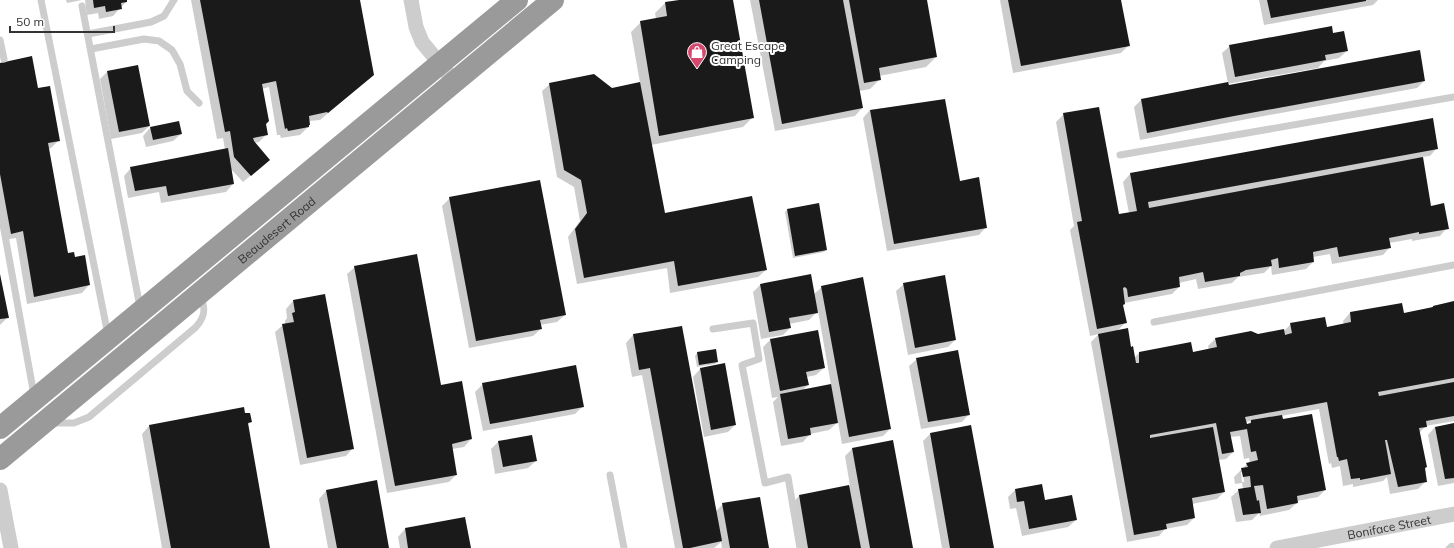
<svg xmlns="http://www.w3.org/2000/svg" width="1454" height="548" font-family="Mulish,sans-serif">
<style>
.shadow{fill:#0003;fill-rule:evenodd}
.building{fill:#1a1a1a}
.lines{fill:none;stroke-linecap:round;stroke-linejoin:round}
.lane{stroke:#cdcdcd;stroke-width:7}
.street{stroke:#cdcdcd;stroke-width:15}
.highway{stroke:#9a9a9a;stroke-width:22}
.labels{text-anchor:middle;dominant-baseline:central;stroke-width:4;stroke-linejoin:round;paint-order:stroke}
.poi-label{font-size:12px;fill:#333;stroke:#fff;text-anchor:start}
.street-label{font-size:12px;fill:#333;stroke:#fff}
</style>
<rect width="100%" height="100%" fill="#fff"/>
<path class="shadow" d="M66 0H82L67 3Z
M85 0H126V2L113 16 99 19 98 13 87 15Z
M191 0H359L373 75 320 120 309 121 308 127 300 135 281 138 280 135H277L269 87 262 89 267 134 259 142 254 143 269 160 243 182 230 168 233 184 226 192 161 203 159 192 128 198 124 176 131 168 225 150 223 138 217 139Z
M685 0H732L753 117 743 127 651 145 664 214 766 270 758 277 670 293 667 268 577 284 568 237 580 221 574 187 557 177 542 91 550 84 612 89 640 83 631 32 641 22 656 19 655 13 665 3Z
M750 0H926L936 57 926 67 879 76 880 79 870 89 859 91 862 108 855 116 775 131Z
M1000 0H1120L1129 45 1121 53 1013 73Z
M1259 0H1378L1373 5 1264 25Z
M1333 34 1347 51 1339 58 1324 61 1318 68 1227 84 1228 86 1424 81 1417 88 1226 123 1140 140 1134 107 1141 100 1228 83 1222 53 1230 46Z
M0 64 37 90 58 141 51 148 48 149 67 254 75 259 89 285 82 293 27 304 16 238 3 240 0 221Z
M107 72 149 126 142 133 111 139 100 79Z
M944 100 959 182 986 227 979 235 887 251 863 118 870 110Z
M1064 114 1118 215 1129 213 1123 182 1130 174 1437 148 1430 156 1422 157 1430 207 1447 228 1440 236 1412 241V239L1389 243 1390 247 1383 255 1332 264 1330 254 1313 257V262L1306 269 1272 275 1271 266 1264 273 1238 277 1232 283 1198 289 1196 279 1179 283V287L1172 294 1124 303 1122 305 1126 322 1117 331 1130 348 1134 358 1139 353H1192L1209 350 1208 346 1216 338 1258 335 1283 332 1291 324 1326 328 1344 325 1343 321 1350 313 1403 314 1431 309 1433 306 1454 302V421L1426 426 1419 433 1425 482 1418 489 1390 494 1387 477 1383 481 1353 487V484L1343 486 1340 466 1332 468 1331 463 1329 464 1319 409 1281 416 1325 490 1318 497 1297 501V503L1289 510 1260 516 1259 513 1252 520 1236 522 1231 497 1239 490 1243 489 1242 483 1235 484 1234 477 1247 464 1250 463 1249 458 1244 459 1240 436 1230 437 1233 452 1226 459 1218 460 1224 492 1217 499 1192 504 1194 518 1187 525 1165 529 1159 536 1127 542 1091 342 1099 334 1090 336 1070 230 1074 226 1056 122ZM1251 421 1247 425 1245 422ZM1241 472H1243L1244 482H1242Z
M150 128 181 134 173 141 146 147 143 136Z
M450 198 565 315 557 322 540 325 541 329 533 336 469 348 442 206Z
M787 210 826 250 824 252 793 258 785 212Z
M355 267 441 386 471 439 464 447 452 449 456 475 449 482 387 493 347 274Z
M810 275 813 295 822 287 890 429 883 436 842 444 838 422 829 430 810 434 803 442 781 446 773 402 778 397 772 398 763 347 770 340 824 368 816 375 807 377 808 385 803 390 831 385 818 311 809 320 789 324 790 328 783 335 761 339 753 292 760 285Z
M0 276 8 317 0 325Z
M904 284 955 340 948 347 908 355 896 291Z
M324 295 353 448 346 456 300 465 275 332 283 325 285 324V321L287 318 286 309 293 301Z
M681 328 716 511 723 504 768 548H722L721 542 714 548H675L642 375 632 377 626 343 633 335Z
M715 350 717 362 715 364 697 367 695 356 697 353Z
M917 359 969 414 962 422 921 429 909 366Z
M724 365 735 425 728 432 704 437 693 377 700 369Z
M483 384 583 406 575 414 483 431 475 392Z
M244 409V415L251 422 247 425 269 548H162L142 434 149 426Z
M1454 424V483L1438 486 1428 435 1435 427Z
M970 426 993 548H942L923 441 930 434Z
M531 436 536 461 528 468 495 474 491 449 498 442Z
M852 449 912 548H800L792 503 799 496 850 486 845 456Z
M1015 490 1044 501 1076 520 1068 527 1022 536 1016 508 1010 509 1008 497Z
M326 491 388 548H328L319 499Z
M465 518 470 548H400L398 537 405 529Z
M1450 543H1454V548H1445Z"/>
<path class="building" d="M93 0H127V2L121 3 122 9 106 12 105 6 94 8Z
M200 0H360L374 75 328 113 327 112 309 116 310 125H309V127L288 131 287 128 285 129 276 81 262 84 269 121 266 124 268 135 253 138 254 141 270 160 251 176 234 157 230 131 225 132Z
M679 0H733L754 118 659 136 640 21 667 16 665 2Z
M759 0H843L863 108 782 124Z
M849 0H927L937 57 879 68 881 80 864 83Z
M1008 0H1121L1130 46 1021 66Z
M1267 0H1366V1L1271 18Z
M1332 26 1333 33 1344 31 1348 51 1325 55 1326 60 1235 77 1229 45Z
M1420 50 1425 81 1234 116 1147 133 1141 99 1228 82 1229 85Z
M32 56 38 88 50 86 60 141 48 143 68 253 74 252 75 257 85 255 90 285 34 297 23 231 11 234 0 174V63Z
M138 65 150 126 119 132 107 71Z
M594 74 612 88 640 82 665 213 752 196 767 270 678 286 674 261 584 278 575 229 587 213 581 180 564 170 549 83Z
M945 99 960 181 979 177 987 228 894 244 870 110Z
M1099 107 1119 214 1137 211 1130 173 1433 118 1438 149 1148 202 1149 208 1423 157 1431 206 1444 203 1449 229 1419 234V232L1389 238 1391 248 1339 257 1337 247 1313 252 1314 262 1279 268 1278 258 1271 260 1272 266 1246 270 1240 273V276L1205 282 1203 272 1179 277 1180 287 1128 297 1127 289 1125 287 1123 288 1125 304 1123 305 1127 323 1097 329 1077 222 1082 221 1063 113Z
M179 121 182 134 153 140 150 127Z
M228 148 234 184 168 196 166 186 135 191 130 167Z
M540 180 566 315 540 320 542 329 476 341 449 197Z
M819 203 827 250 795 256 787 209Z
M417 254 441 385 462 381 472 439 452 444 457 475 395 486 354 266Z
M0 274 9 318 0 319Z
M811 274 818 313 789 318 791 328 769 332 760 284Z
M945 275 956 340 915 348 903 283Z
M863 277 891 429 849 437 821 286Z
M325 294 354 449 307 458 282 324 294 322 292 313 295 312 293 300Z
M1454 301V378L1378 392 1379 396 1454 382V416L1426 421 1427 427 1419 428 1427 467 1425 468 1427 482 1398 487 1387 440H1385L1391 474 1360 480V478L1351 479 1347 459 1339 461 1338 457H1337L1327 402 1245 417 1247 424 1251 423V420L1282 415 1283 419 1312 414 1326 490 1297 496 1298 503 1267 509 1263 485 1254 486 1257 501 1259 500 1261 513 1243 515 1238 489 1251 487 1250 476 1243 477 1241 468 1248 467 1246 463 1258 460 1256 451 1251 452 1247 429 1230 432 1234 452 1222 454 1216 423 1150 435V438L1213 427 1225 492 1192 498 1195 518 1166 524 1167 529 1134 535 1098 334 1128 328 1131 347 1133 346 1136 363H1139V352L1191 342 1193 352 1217 347 1215 338 1251 331 1258 334 1284 329 1285 335 1292 333 1290 323 1325 317 1327 327 1351 322 1350 312 1402 303 1404 313 1433 307V306Z
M682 326 722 541 690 548H683L650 368 639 370 633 334Z
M818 330 825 368 806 372 809 385 780 391 770 339Z
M716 349 718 362 699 365 697 352Z
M958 350 970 415 928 422 916 358Z
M725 363 736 425 711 430 700 368Z
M576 365 584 407 490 424 482 383Z
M831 384 838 423 810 428 811 435 788 439 780 394Z
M244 407 245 413H250L252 422 248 423 270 548H171L149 425Z
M1454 423V478L1445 479 1435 427Z
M971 425 994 548H950L930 433Z
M532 435 537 461 503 467 498 441Z
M893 440 913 548H870L852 448Z
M377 480 389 548H337L326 490Z
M1042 484 1045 500 1072 495 1077 520 1029 529 1024 501 1017 502 1015 489Z
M849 485 861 548H808L799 495Z
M760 497 769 548H730L722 503Z
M465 517 471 548H408L405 528Z"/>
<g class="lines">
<path class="lane" d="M41 0 108 335
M82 6 140 307
M88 34 151 22 164 16 174 0
M0 40 4 59
M91 49 144 39 159 41 172 50 180 64 187 91 199 103
M1120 155 1454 97
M0 208 34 395
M1154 322 1454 265
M713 329 753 323 759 359 742 365 765 483 788 477 800 548
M52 423H74L89 417 196 327C204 318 207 309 200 297
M610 475 624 548"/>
<g class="street">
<path d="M411 0 416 27 422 42 454 81"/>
<path d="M0 490 11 548"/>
<path id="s1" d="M1277 548 1454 514"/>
</g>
<g class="highway">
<path d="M0 428 517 0"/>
<path id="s2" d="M0 459 553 0"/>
</g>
</g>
<defs>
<symbol id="shop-pin" viewBox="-11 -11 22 30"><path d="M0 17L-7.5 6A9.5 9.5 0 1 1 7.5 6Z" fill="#d6486d" stroke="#fff"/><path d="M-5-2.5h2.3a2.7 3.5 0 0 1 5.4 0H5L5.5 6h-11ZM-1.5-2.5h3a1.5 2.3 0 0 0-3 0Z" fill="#fff"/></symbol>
</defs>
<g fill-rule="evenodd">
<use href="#shop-pin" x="686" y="41" width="22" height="30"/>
</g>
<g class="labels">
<g class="poi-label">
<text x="711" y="45">Great Escape<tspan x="711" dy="14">Camping</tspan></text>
</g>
<g class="street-label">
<text stroke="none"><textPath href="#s2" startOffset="359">Beaudesert Road</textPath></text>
<text stroke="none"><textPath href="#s1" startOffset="114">Boniface Street</textPath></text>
</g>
</g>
<path d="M10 26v6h104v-6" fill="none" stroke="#333333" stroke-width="2"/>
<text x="16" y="26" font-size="12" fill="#333333" stroke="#ffffff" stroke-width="3" paint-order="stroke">50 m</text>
</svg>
